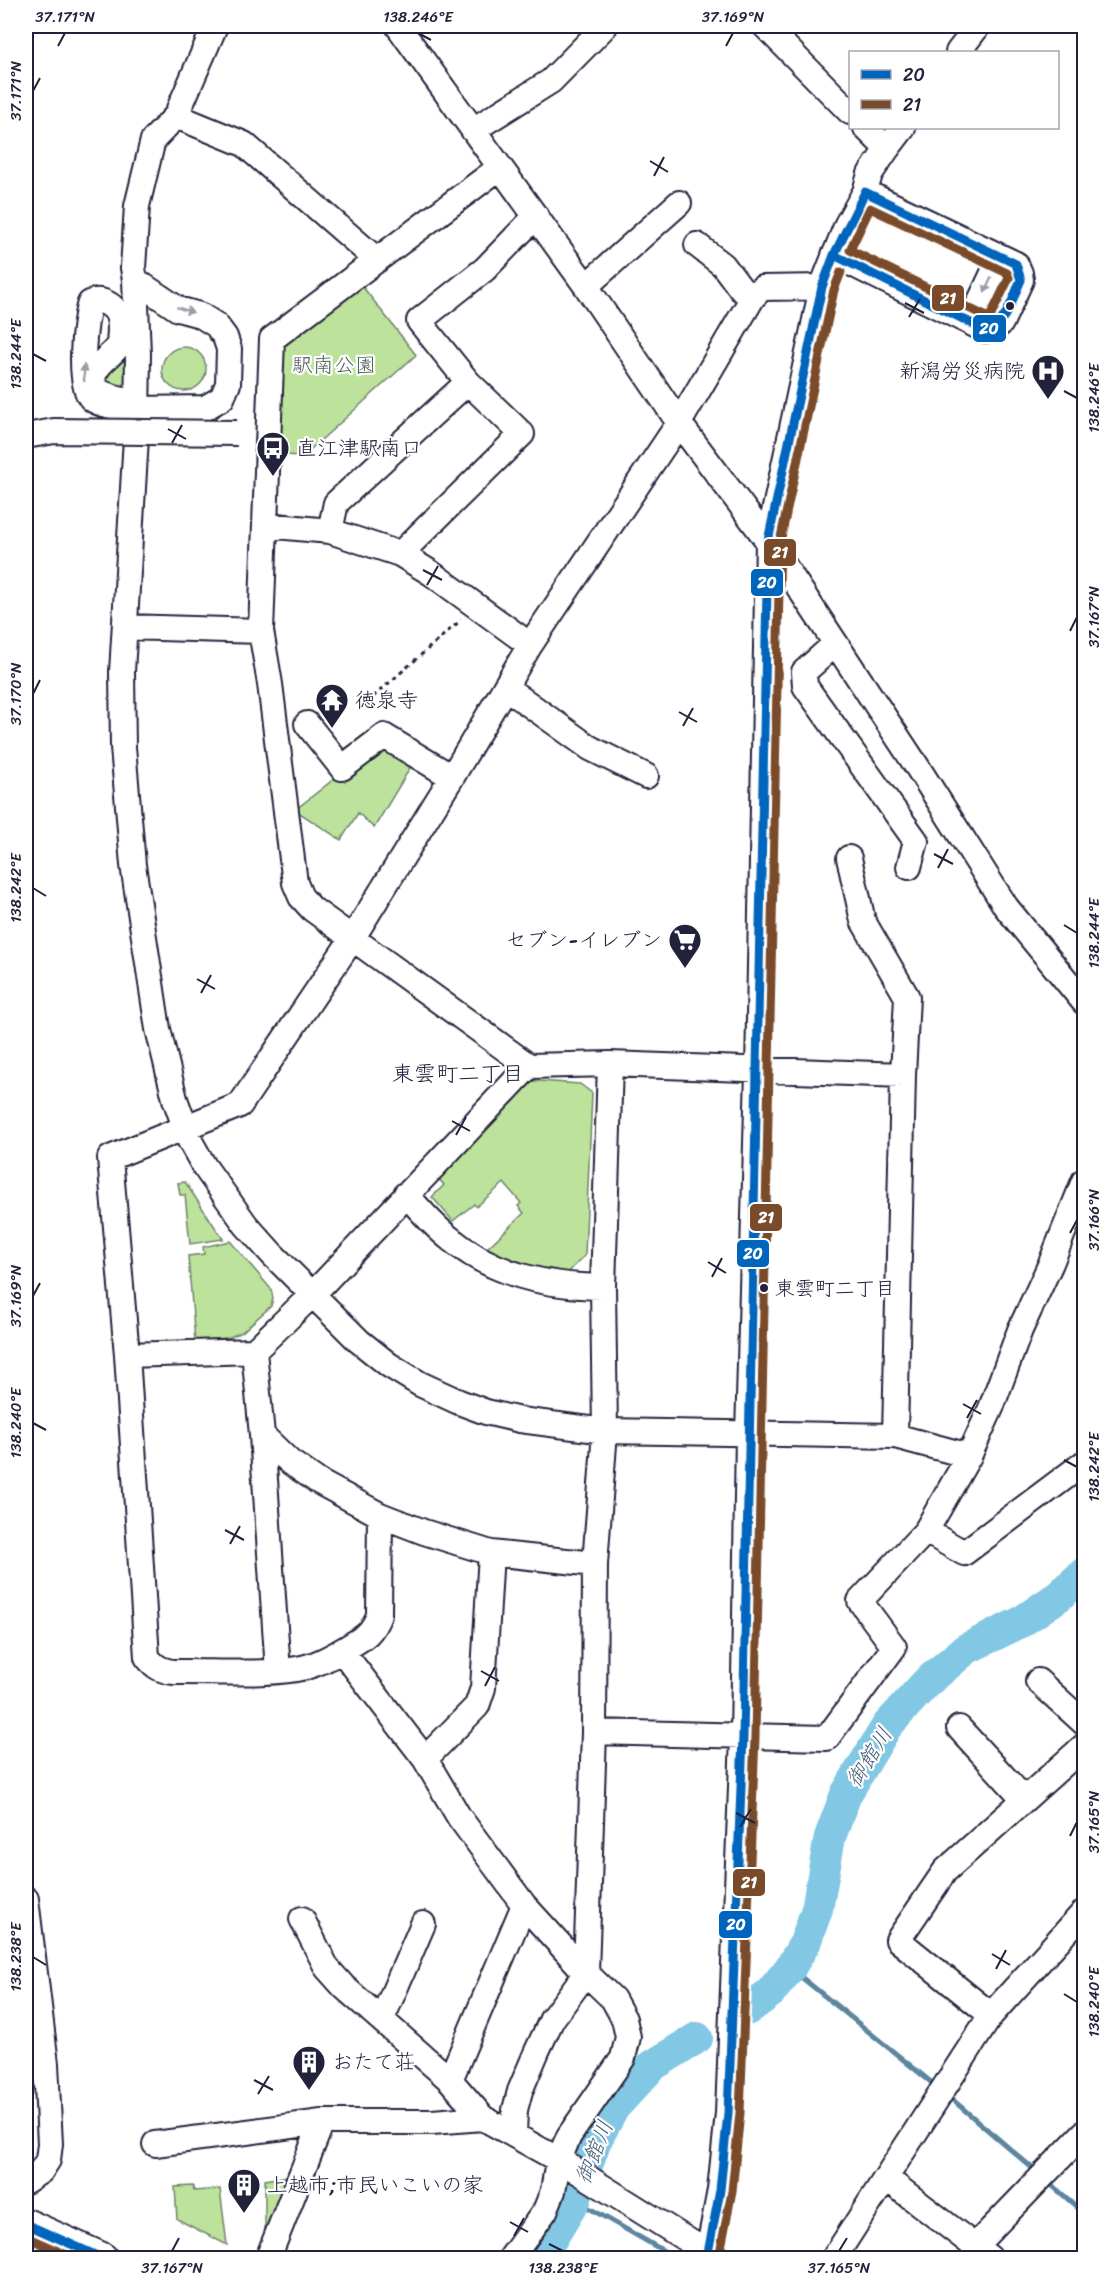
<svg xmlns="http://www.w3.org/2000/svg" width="1110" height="2284" font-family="Sriracha,'Klee One',sans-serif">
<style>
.green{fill:#bce29c;stroke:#6f826c;stroke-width:1.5}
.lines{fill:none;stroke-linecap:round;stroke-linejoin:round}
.stream{stroke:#5c85a0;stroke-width:5}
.river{stroke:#82c7e3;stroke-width:32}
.minor-casing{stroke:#22223b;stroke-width:28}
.major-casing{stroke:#22223b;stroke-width:34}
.path{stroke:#22223b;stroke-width:3;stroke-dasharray:4.5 4.5;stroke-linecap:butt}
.minor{stroke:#fff;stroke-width:24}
.major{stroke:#fff;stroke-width:30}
.minor-bridge-casing{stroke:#22223b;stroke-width:28;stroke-linecap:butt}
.minor-bridge{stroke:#fff;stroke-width:24}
.bus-1-casing{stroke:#fff;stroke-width:14}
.bus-2-casing{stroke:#fff;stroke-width:14}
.bus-1{stroke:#0065bd;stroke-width:9}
.bus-2{stroke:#7a4b2a;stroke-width:9}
.oneway{fill:#9c9ca7}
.ticks{fill:none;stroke:#22223b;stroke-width:2}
.bus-dot{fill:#22223b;stroke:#fff;stroke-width:2}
.labels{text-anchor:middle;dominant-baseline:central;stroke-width:4.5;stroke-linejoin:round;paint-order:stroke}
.bus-label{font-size:20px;fill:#22223b;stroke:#fff;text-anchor:start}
.park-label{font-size:21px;fill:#505c58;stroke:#fff}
.poi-label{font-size:21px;fill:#22223b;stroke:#fff;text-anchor:start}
.neighbourhood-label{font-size:22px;fill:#22223b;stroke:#fff}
.water-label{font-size:22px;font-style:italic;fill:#445c76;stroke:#fff}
.line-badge{stroke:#fff;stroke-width:2}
.badge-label{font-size:16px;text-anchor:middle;font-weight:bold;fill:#fff}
.neatline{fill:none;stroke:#22223b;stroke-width:2}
.ticks-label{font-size:15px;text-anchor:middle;fill:#22223b}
</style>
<rect width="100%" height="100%" fill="#fff"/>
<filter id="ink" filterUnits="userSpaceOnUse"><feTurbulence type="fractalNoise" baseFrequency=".0167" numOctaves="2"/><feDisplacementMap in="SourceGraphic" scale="12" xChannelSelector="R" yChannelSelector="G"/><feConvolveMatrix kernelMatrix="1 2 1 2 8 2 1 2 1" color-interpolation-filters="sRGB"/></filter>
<g filter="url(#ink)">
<path class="green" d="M359 282 416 355 302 457 276 453 281 349Z
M132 295 128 388 123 392 102 378 115 357 108 300Z
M162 369a22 22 0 1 1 44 0a22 22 0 1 1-44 0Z
M383 740 413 763 374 828 358 813 341 840 295 810Z
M525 1080 580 1084 592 1093 585 1255 564 1277 508 1260 486 1249 524 1213 518 1206 521 1203 504 1183 476 1207 474 1204 453 1221 432 1197 444 1185 432 1171Z
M185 1182 223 1239 190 1244 185 1195H180L178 1183Z
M230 1241 271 1289 273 1298 271 1306 242 1332 227 1338 195 1341 188 1256 204 1254 203 1247Z
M288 2176 265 2238V2180Z
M193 2186 194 2191 220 2189 227 2245 177 2219 175 2187Z"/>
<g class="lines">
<path class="stream" d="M790 1968 937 2087
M947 2095 1038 2173
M1047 2181 1084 2213
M575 2200 676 2258"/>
<path class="river" d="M747 2010 770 1993 790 1968 805 1943 817 1909 830 1837 846 1794 887 1726 926 1683 966 1649 1021 1622 1059 1596 1084 1573
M536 2258 552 2238 575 2200 595 2142 614 2107 652 2066 697 2038"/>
<defs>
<path id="minor" d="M215 26 176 116 153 140 137 206 133 268 135 280 138 354 137 421 122 672 123 747 133 865 158 1029 175 1099 190 1141 204 1166 246 1225 272 1254 359 1341 389 1365 420 1384 459 1402 486 1412 520 1420 605 1431 895 1436 969 1456
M398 26 586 286 679 423 768 541 918 768 1006 907 1084 1002
M765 26 850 112
M958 52 978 26
M176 116 244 144 377 260
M473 130 551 81 605 26
M887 149 903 128
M499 168 272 339 261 631 270 684 295 883 301 897 312 909 529 1066 610 1064 903 1075 895 1436
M697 245 723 265 741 289 753 297
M834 255 985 330 994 328 1001 323 1021 280 1020 273 1016 264 865 192
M135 280 178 309 200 315 216 325 225 337 229 349 228 384 222 398 205 408 137 409
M586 286 679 203
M970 322 994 271V263L983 248
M468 382 419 321 485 269 536 216
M137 421C131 416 126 411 118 408 110 405 99 405 92 399 77 387 84 320 90 303 95 300 99 300 104 302 124 310 120 328 119 345 114 353 105 358 99 366 78 395 120 399 138 401
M265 525 330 531 400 554 431 573 530 645
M330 531 336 503 468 382 522 434 400 554
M125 627 261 631
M835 644 804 672 805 686 916 841 909 867
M505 687 590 748 646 776
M307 724 342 768 384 736 452 777
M849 858 863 921 907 997 903 1075
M406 1194C419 1209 433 1225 448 1237 493 1275 546 1286 603 1287
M127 1355 254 1351
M262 1435 290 1462 319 1482 380 1515 424 1532 491 1553 595 1564
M380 1515 379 1615C372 1633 365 1637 348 1647 335 1655 321 1663 306 1667 270 1676 212 1671 173 1672 160 1670 155 1667 147 1657L127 1355 110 1158 240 1105 352 939 452 777 530 645 679 423 753 297 762 288 822 287
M926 1531 964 1553 1084 1463
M342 1651 425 1759 459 1817 524 1905 586 1973 613 1999 624 2019 628 2037 623 2058 569 2136 558 2161 553 2191 545 2211 511 2258
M278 1671 262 1435 254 1351 313 1294 529 1066
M1038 1681 1084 1723
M959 1728 1024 1799
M594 1732 827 1738 894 1647 860 1601 926 1531 969 1456 991 1408 1020 1330 1051 1263 1084 1181
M425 1759 477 1706 483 1688 491 1553
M26 1899 46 2064 50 2144 48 2160 41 2171 26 2181
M302 1919 327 1968 344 1987 450 2080 483 2118
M991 2015 898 1940 945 1871 1084 1746
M382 2019 423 1924
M450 2080 524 1905
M514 2134 515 2110 520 2091 537 2051 552 2019 586 1973 594 1732 595 1564 605 1431 603 1287 610 1064
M155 2144 322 2122H432L483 2118 566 2164 716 2258
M886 2178 990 2258
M975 2246 1084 2133
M268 2258 322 2122
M707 2258 720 2190 728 2113 743 1737 748 1435 758 1071 768 541 822 287 847 224 865 192 870 174 887 149 866 128
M834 2258 991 2015 1084 1912"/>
<path id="major" d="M26 2224 102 2258"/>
</defs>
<use href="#minor" class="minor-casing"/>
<use href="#major" class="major-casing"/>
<path class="path" d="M366 703 461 620"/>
<use href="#minor" class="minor"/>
<use href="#major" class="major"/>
<defs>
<path id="minor-bridge" d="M26 436 54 431 237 433"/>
</defs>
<use href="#minor-bridge" class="minor-bridge-casing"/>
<use href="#minor-bridge" class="minor-bridge"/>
<defs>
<path id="bus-1" d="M865 192 1016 264 1021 280C1012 299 1007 325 985 330L834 255Z
M26 2224 102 2258
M707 2258 720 2190 728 2113 743 1737 768 541 822 287 834 255"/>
<path id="bus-2" d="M870 208 1007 273 1009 278 991 315 987 317 850 250Z
M26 2237 74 2258
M719 2258 732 2191 740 2113 755 1737 780 542 834 290 841 272"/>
</defs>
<use href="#bus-1" class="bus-1-casing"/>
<use href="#bus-2" class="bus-2-casing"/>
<use href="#bus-1" class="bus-1"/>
<use href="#bus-2" class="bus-2"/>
</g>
<defs><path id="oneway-solid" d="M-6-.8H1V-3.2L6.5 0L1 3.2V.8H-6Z" transform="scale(1.5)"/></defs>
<g class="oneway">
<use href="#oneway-solid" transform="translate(988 285) rotate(114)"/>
<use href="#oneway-solid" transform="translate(185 310) rotate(18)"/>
<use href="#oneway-solid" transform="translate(84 373) rotate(-91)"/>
</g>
</g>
<path class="ticks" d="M418 33 431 40M58 46 65 33M726 46 733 33M33 91 40 78M650 161 668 172M654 176 664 157M905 303 924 313M909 317 920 299M33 354 46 361M1064 391 1077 398M168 429 186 439M172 443 182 425M423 570 442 580M427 585 438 566M1070 631 1077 617M33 694 40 680M679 712 697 722M683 726 693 708M934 854 953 864M938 868 948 849M33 888 46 896M1064 925 1077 933M197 979 215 989M201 993 211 975M452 1121 470 1131M456 1135 466 1117M1070 1233 1077 1220M708 1262 726 1273M712 1277 722 1258M33 1296 40 1283M963 1404 981 1414M967 1418 977 1400M33 1423 46 1430M1064 1460 1077 1467M225 1530 244 1540M230 1544 240 1526M481 1671 499 1681M485 1686 495 1667M736 1813 755 1823M740 1827 751 1809M1070 1836 1077 1822M992 1954 1010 1965M33 1957 46 1965M996 1969 1006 1950M1064 1994 1077 2002M254 2080 273 2090M258 2094 269 2076M510 2222 528 2232M514 2236 524 2218M549 2244 563 2251M172 2251 179 2238M839 2251 847 2238"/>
<defs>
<symbol id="hospital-pin" viewBox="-11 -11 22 30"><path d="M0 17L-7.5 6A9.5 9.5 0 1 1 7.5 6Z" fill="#22223b" stroke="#fff"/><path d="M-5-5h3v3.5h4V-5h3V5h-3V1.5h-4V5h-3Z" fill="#fff"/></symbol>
<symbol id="bus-pin" viewBox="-11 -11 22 30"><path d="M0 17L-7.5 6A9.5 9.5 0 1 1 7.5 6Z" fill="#22223b" stroke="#fff"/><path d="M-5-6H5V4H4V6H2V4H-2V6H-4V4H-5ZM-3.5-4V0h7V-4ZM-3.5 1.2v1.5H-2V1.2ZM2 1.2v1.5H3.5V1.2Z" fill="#fff"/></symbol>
<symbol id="temple-pin" viewBox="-11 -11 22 30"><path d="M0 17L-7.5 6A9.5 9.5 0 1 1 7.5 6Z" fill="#22223b" stroke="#fff"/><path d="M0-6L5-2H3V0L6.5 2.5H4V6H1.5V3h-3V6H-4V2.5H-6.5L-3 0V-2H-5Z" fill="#fff"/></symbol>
<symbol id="supermarket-pin" viewBox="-11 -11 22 30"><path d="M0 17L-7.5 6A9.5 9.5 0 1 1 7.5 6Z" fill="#22223b" stroke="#fff"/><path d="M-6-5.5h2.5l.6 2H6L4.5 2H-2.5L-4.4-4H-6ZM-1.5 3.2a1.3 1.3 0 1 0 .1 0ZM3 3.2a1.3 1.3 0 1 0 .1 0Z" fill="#fff"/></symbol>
<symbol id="building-pin" viewBox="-11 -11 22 30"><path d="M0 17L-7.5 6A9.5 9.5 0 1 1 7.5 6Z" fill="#22223b" stroke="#fff"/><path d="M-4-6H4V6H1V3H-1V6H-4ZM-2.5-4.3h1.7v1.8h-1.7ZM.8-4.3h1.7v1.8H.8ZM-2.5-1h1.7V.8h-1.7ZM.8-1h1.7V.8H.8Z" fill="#fff"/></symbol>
</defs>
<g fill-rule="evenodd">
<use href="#hospital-pin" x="1029" y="352" width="38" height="52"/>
<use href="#bus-pin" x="254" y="429" width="38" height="52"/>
<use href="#temple-pin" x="313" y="681" width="38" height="52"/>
<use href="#supermarket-pin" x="666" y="921" width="38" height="52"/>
<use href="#building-pin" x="290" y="2043" width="38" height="52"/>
<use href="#building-pin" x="225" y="2166" width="38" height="52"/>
</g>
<g class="bus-dot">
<circle cx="1010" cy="306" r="5"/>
<circle cx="764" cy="1288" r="5"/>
</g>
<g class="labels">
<g class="bus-label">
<text x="775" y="1288">東雲町二丁目</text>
</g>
<g class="park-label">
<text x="334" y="365">駅南公園</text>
</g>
<g class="poi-label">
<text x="1025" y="371" text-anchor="end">新潟労災病院</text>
<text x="296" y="448">直江津駅南口</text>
<text x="355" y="700">徳泉寺</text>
<text x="662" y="940" text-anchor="end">セブン-イレブン</text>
<text x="332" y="2062">おたて荘</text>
<text x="267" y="2185">上越市;市民いこいの家</text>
</g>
<g class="neighbourhood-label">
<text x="458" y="1073">東雲町二丁目</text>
</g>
<g class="water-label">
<text transform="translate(869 1757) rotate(-58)">御館川</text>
<text transform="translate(594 2152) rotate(-68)">御館川</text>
</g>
</g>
<g class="line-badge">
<rect x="931" y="284" width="34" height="28" rx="6" fill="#7a4b2a"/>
<rect x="972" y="314" width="35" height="29" rx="6" fill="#0065bd"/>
<rect x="763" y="538" width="34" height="29" rx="6" fill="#7a4b2a"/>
<rect x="750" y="568" width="34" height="29" rx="6" fill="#0065bd"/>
<rect x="749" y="1203" width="34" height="29" rx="6" fill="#7a4b2a"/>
<rect x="736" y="1239" width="34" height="29" rx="6" fill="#0065bd"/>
<rect x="732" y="1868" width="34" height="29" rx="6" fill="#7a4b2a"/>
<rect x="718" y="1910" width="35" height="29" rx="6" fill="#0065bd"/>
</g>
<g class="badge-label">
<text x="948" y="304">21</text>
<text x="989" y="334">20</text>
<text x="780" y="558">21</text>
<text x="767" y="588">20</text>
<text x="766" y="1223">21</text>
<text x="753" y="1259">20</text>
<text x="749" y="1888">21</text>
<text x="736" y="1930">20</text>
</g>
<rect width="1110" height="2284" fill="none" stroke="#fff" stroke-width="66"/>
<rect x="849" y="51" width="210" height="78" fill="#ffffff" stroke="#a7a7b1" stroke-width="1.5"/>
<rect x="861" y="70" width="30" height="9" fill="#0065bd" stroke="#a7a7b1" stroke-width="1.5"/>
<text x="903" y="81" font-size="18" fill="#22223b">20</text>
<rect x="861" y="100" width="30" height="9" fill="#7a4b2a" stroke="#a7a7b1" stroke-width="1.5"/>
<text x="903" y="111" font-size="18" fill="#22223b">21</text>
<rect x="33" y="33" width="1044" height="2218" class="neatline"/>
<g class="ticks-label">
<text x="65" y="22">37.171°N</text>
<text x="418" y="22">138.246°E</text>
<text x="733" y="22">37.169°N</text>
<text transform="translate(16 91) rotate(-90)" y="5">37.171°N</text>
<text transform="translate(16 354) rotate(-90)" y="5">138.244°E</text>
<text transform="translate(1094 398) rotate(-90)" y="5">138.246°E</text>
<text transform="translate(1094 617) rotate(-90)" y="5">37.167°N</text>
<text transform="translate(16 694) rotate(-90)" y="5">37.170°N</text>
<text transform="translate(16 888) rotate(-90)" y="5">138.242°E</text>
<text transform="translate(1094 933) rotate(-90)" y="5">138.244°E</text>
<text transform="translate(1094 1220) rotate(-90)" y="5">37.166°N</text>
<text transform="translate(16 1296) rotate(-90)" y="5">37.169°N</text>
<text transform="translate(16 1423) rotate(-90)" y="5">138.240°E</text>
<text transform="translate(1094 1467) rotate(-90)" y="5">138.242°E</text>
<text transform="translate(1094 1822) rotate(-90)" y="5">37.165°N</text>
<text transform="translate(16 1957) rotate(-90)" y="5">138.238°E</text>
<text transform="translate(1094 2002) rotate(-90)" y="5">138.240°E</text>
<text x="172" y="2273">37.167°N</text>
<text x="563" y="2273">138.238°E</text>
<text x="839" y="2273">37.165°N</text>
</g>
</svg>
